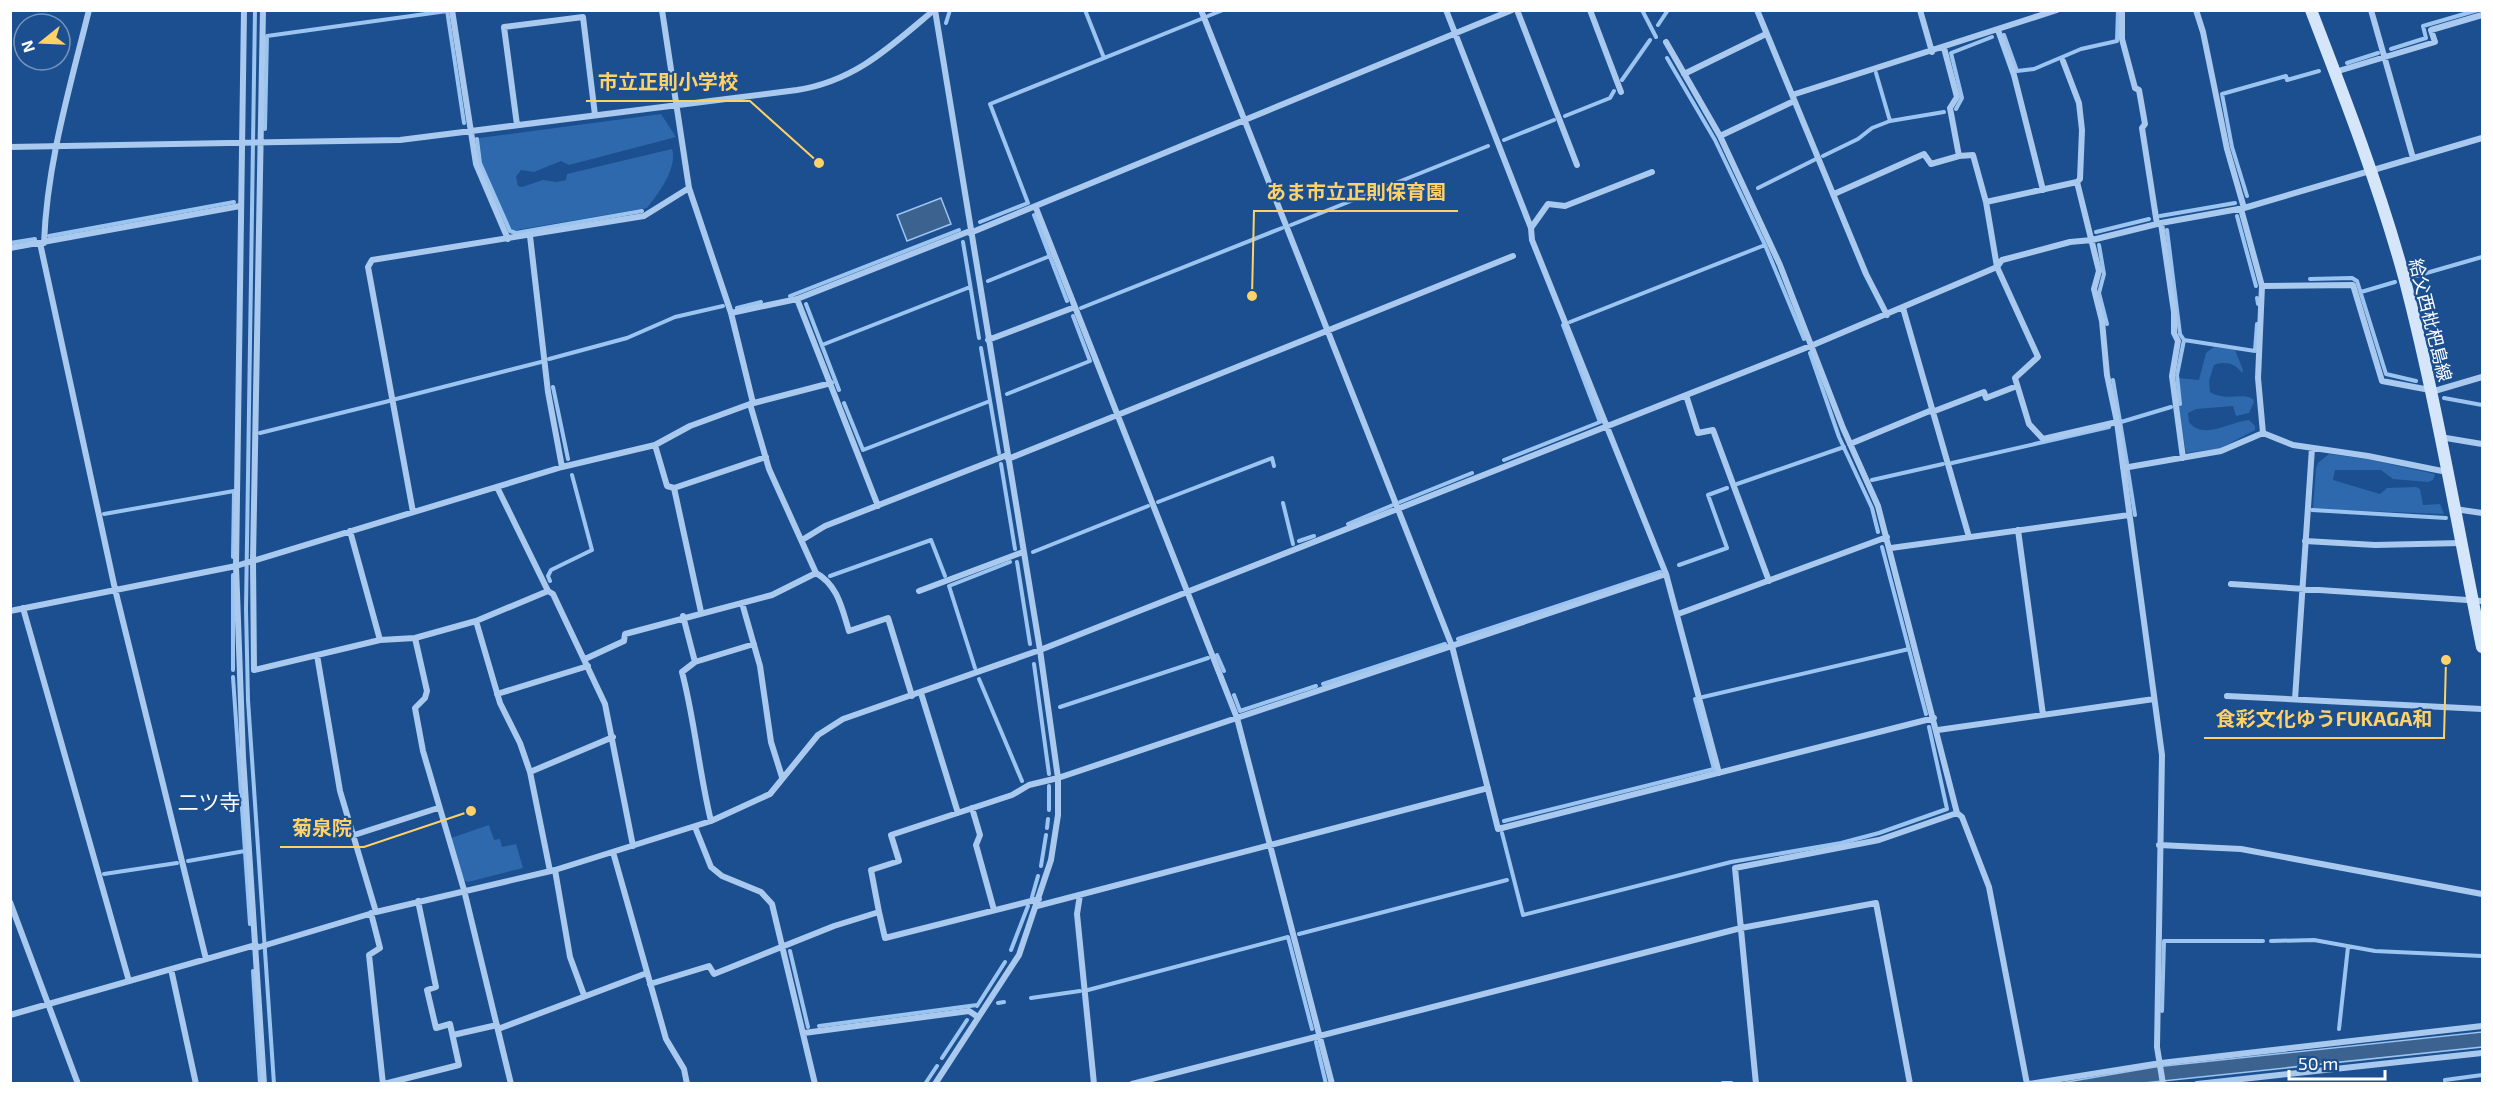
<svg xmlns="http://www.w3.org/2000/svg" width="2493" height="1094" font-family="'Exo 2','Noto Sans JP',sans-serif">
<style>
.green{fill:#2e69ad}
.water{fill:#3c6290;stroke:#9cc4f0;stroke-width:1.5}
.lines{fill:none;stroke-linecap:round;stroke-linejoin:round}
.stream{stroke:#9cc4f0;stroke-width:4}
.minor{stroke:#a9c9ee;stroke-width:6}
.secondary{stroke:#d6e6fa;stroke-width:12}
.labels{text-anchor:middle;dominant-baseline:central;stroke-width:4.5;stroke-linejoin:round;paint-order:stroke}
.street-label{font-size:18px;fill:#fff;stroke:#1b4f8f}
.quarter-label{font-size:21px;fill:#fff;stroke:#1b4f8f}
.leader{fill:none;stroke:#ffd166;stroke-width:2}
.callout-dot{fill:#ffd166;stroke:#1b4f8f;stroke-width:2}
.callout-label{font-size:20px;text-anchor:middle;font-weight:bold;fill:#ffd166;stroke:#1b4f8f;stroke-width:4.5;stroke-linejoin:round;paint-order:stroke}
</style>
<rect width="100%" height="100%" fill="#1b4f8f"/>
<path class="green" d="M661 114 676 137 569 165 561 161 534 172 521 170 516 177 518 186 522 187 543 180 557 182 566 180 567 174 672 149C678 168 658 194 647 208L511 231 482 163 479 138Z
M2214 347 2235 350 2243 370 2242 373C2235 363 2225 361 2214 365L2209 381 2210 392C2227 402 2240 392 2253 399L2254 402 2249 413 2236 416 2233 406 2196 409 2188 413 2189 422C2203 441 2232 421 2249 420L2255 426V430L2221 448 2186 453 2179 406 2182 405 2179 378 2199 380 2206 353Z
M2329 454 2367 459 2435 474 2433 480 2428 482 2393 479 2381 470H2335L2333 480 2380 494 2387 488 2416 487 2420 489 2423 505 2440 504 2444 514 2313 509 2316 469 2318 463Z
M489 825 494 840 500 839 502 847 516 844 523 868 468 882 463 880 451 838Z"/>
<path class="water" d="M941 198 951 224 907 241 897 215Z
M2482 1032V1047L2144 1083 2055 1084 2155 1067Z"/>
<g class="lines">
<path class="stream" d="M255 10 246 609 248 700 274 1084
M447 10 464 123
M1085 10 1104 58
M1642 10 1656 37
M1208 16 1223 10
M946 23 950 10
M1658 25 1668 10
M2004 35 2017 71 2034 69 2081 49 2117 41 2118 10
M2391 49 2426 38 2423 26 2478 10
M1667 58 1715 140 1765 245 1804 339
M2347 63 2378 53
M1876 73 1890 121
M1622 80 1650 40
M1956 109 1962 98 1951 53 1992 37
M1565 116 1610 98 1614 91
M265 129 267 36 447 11
M477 139 480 163 510 231 516 233 642 211
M1504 140 1554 120
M1823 156 1858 139 1872 128 1890 121 1944 112
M1758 188 1816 159
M2247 196 2232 147 2222 94 2286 76 2287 80 2319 71
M1034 215 1067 301
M2160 216 2235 203
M2237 216 2256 286
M980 222 1028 203 990 104 1201 19
M1291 225 1488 146
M2167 230 2180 334 2184 340 2177 375 2180 404
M2096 232 2149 219
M49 236 234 202
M963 242 979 338
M10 243 35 239
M2099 245 2104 274 2099 293 2107 324
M2416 276 2482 257
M2310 279 2352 278 2357 281 2386 374 2416 381
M988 281 1050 256
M2361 292 2395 282
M790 296 959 230
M2257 298 2258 304
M806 304 839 390
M737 308 761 302
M1081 308 1282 228
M1570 322 1765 245
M2184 340 2255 351 2257 324
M822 345 970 287
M981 348 999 453
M1810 353 1839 437 1872 508 1878 532
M549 359 627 338 675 317 723 306
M2113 380 2127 463
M553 387 568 459
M1007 394 1090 361 1073 316
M2444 398 2482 405
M396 399 541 362
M844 403 863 450 990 401
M2121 422 2171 407
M260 433 389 401
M1504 460 1600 422 1563 325
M1952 463 2109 427
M1001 464 1015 549
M2128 471 2135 515
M1872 480 1943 464
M1737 484 1844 447
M1158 502 1272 458 1274 466
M1400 502 1472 473
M1283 503 1293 544
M2312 510 2446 518
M104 514 234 491 233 557
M1348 524 1393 505
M1299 541 1314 536
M1882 547 1926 714
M1033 552 1148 506
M1017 562 1030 644
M1679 565 1727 548 1708 495 1727 488
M233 575V670
M830 576 931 540 945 576
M550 581 548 576 551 570 592 550 572 475
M1458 639 1660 572
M1217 655 1224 671
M1034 664 1049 774
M975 668 949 586 1010 562
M233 677 250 924
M979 679 1022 781
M1323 684 1445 644
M1234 695 1240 711 1316 686
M1703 697 1909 649
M1060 707 1208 658
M1049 786V810
M1504 821 1714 769 1695 699
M1047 828 1048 819
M1502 833 1523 915 1731 862 1841 843 1879 833 1947 809 1929 727
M188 861 245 851
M1041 866 1046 835
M104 874 177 863
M1032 897 1038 876
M1299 934 1507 880
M2271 941 2314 940 2375 951 2482 956
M1011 950 1028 906
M790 951 808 1027
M253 971 260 1084
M1088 990 1288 937 1312 1029
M1031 998 1080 991
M998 1003 1004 1002
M977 1006 1005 962
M2162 1011 2164 941H2263
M819 1026 977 1005
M2339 1029 2348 947
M1316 1042 1326 1084
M942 1058 967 1020
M925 1084 937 1066
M2446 1084 2445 1080 2482 1075"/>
<path class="minor" d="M244 10 236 566 243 757 264 1084
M263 10 253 560 254 670 380 640 415 638 476 621 548 591
M452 10 476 164 508 239
M662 10 689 188 731 313 753 403
M935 10 1040 650 1058 778V815L1051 860 1019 955 935 1084
M1201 10 1452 646 1498 829 1934 718
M1446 10 1531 228 1532 240 1666 574 1719 773
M1517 10 1577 165
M1590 10 1621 92
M1757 10 1866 274 1887 315
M1920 10 1932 52
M2122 10V39L2135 88 2139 90 2145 124 2142 128 2157 224
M2196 10 2203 32 2227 149 2244 208
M2371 10 2413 158
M1998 30 2014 75 2043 190
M1666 42 1720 136 1780 265 1843 428 1878 506 1957 813 1879 840 1735 868 1756 1084
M1944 48 1957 97 1950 108 1959 156 1973 155 1986 202 1997 267 2038 357 2015 378 2029 424 2043 439 2117 422
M2063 61 2079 103 2082 130 2080 179 2077 182
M2335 72 2435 42 2431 30 2482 15
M1684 74 1766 34
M1792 95 2057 10
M517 125 504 27 583 17 595 115
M1720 136 1794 101
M10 147 400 140 797 90C855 81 890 47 934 10
M1834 194 1924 154 1931 164 1959 156
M1986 202 2077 182 2099 271 2094 289 2102 321 2107 375 2117 422 2162 755 2157 1047 2163 1084
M1036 208 1237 718 1332 1084
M2241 209 2262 286 2258 378 2263 433 2293 445 2368 456 2447 472
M2161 223 2174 312V333L2178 341 2172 376 2183 458
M1531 228 1548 204 1565 206 1652 172
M970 233 1512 10
M530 236 548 392 562 467
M40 243 115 589 206 959
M44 243C47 163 70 87 89 10
M10 248 240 206
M2262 286 2353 285 2382 381 2430 390
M797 299 878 506
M1903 308 1969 537
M731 313 797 299 970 231
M988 340 1075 307
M2431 392 2482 377
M1686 395 1698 433 1713 430 1769 581
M1932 412 1984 392 1986 398 2017 386
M2440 437 2482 444
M1850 444 1932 410
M655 445 667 486 674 488 766 457
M1008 459 1513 256
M2123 468 2221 451 2263 433
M497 487 548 591 553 594 605 704 633 846
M674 488 701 612
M2455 509 2482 513
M413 512 368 267 372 260 644 216 689 188
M2018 530 2043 715
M350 531 380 640
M802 540 825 526 1007 455
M2305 541 2375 545 2461 543
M1891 548 2129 515
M816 573C838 585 842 609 849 631L888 618 912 696
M2231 584 2482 601
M919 591 1023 552
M742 603 760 666 771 742 782 777
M23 608 129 981
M10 611 236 566 562 467 655 445 690 426 750 404 831 383
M1678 614 1887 537
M683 616 695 662 682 672C695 722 699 772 711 821
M476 621 500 703 520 743 530 772 550 871
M415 638 427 691 425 698 415 708 423 751 464 890 511 1084
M317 655 340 791 376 912
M585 659 624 641 625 634 772 595 816 573 769 469 750 404
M695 662 754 644
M921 693 958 813
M497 694 588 666
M2227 696 2482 709
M2295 699 2312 448
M1938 730 2154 699
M530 772 613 737
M972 808 980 835 976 845 994 910
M1957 813 1962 817 1989 887 2027 1084
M695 827 711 867 722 876 761 892 772 904 815 1084
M351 836 438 808
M2159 845 2241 849 2482 894
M613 852 666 1039 684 1069 687 1084
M555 870 570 957 584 995
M1080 895 1077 914 1094 1084
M10 902 78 1084
M1037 906 1488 788
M879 912 871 870 899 861 891 835 1012 795 1029 785 1058 778 1666 574
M371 913 380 948 369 955 383 1084
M256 948 376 912 555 870 711 821 770 794 818 735 843 719 1040 650 1813 345 1997 267 2002 260 2070 242 2092 240 2161 223 2244 208 2482 138
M171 969 196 1084
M650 984 709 966 714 974 834 926 879 912 885 938 1039 899
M10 1015 256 945
M498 1029 647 973
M804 1033 969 1011 978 1017
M453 1035 497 1025
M384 1084 459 1065 450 1024 436 1028 427 990 436 987 418 901
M1132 1084 1741 928 1876 903 1910 1084
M1723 1084H1731
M2029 1084 2161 1063 2482 1026
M2197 1084 2482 1053"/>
<path class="secondary" d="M2311 10C2345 98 2379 186 2404 277 2436 399 2457 524 2482 647"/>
</g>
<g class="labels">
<g class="street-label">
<text transform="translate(2431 320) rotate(76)">給父西枇杷島線</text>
</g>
<g class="quarter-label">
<text x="209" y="801">二ツ寺</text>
</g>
</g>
<path class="leader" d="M819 163L750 101H586M1252 296L1254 211H1458M2446 660L2444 738H2204M471 811L364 847H280"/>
<g class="callout-dot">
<circle cx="819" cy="163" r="6"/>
<circle cx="1252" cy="296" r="6"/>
<circle cx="2446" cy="660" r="6"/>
<circle cx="471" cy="811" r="6"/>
</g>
<g class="callout-label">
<text x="668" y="89">市立正則小学校</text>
<text x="1356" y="199">あま市立正則保育園</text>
<text x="2324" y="726">食彩文化ゆうFUKAGA和</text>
<text x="322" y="835">菊泉院</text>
</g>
<rect width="2493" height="1094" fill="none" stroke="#ffffff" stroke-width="24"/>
<g transform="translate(42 42) rotate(252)"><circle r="28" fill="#1b4f8f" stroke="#7695bc" stroke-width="1.5"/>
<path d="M0-4.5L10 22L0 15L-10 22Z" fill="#ffd166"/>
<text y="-9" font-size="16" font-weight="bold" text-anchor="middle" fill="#ffffff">N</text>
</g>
<path d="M2289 1070v9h96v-9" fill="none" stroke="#ffffff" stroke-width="3"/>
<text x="2298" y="1070" font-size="18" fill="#ffffff" stroke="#1b4f8f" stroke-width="4.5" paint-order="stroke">50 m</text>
</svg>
